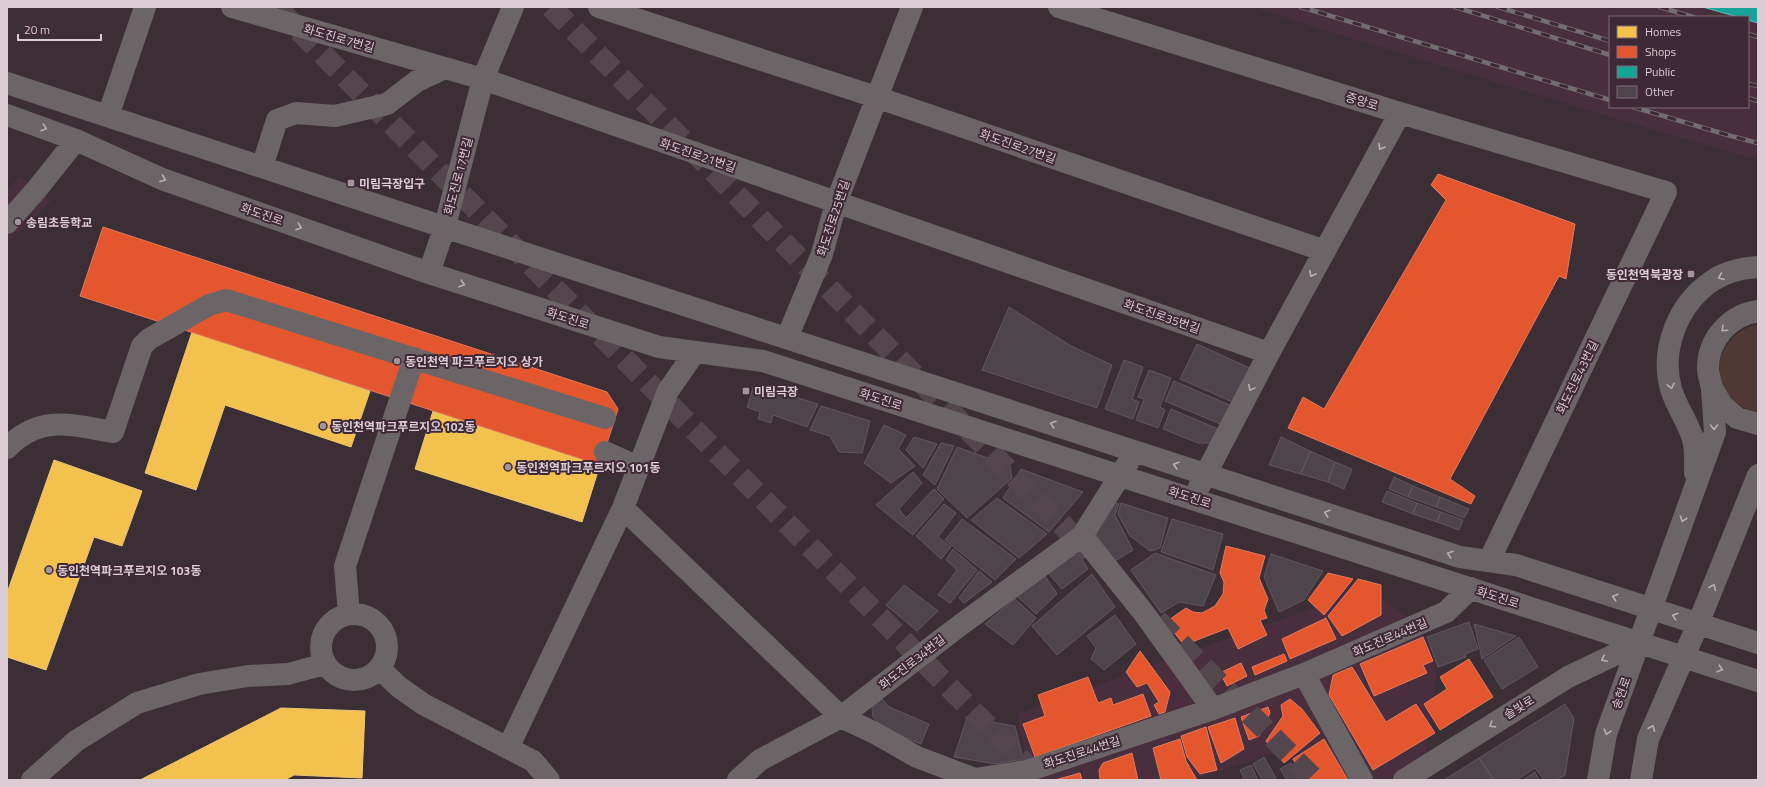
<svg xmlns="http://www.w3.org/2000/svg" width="1765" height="787" font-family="'Titillium Web','Noto Sans KR',sans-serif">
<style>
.built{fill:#492e3e;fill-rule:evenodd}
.green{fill:#503835}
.homes{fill:#f2c14e;stroke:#ebc576}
.shops{fill:#e4572e;stroke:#e27a60}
.public{fill:#17a398;stroke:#52b0aa}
.building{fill:#4e454c;stroke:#60575f}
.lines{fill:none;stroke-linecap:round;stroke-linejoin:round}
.highway-tunnel{stroke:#53464d;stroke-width:22;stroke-dasharray:22 11;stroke-linecap:butt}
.minor{stroke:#6c6567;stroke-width:22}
.rail-casing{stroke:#746d70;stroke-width:4.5}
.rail{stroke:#402936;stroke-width:3;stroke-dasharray:9;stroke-linecap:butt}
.oneway{stroke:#baaeb4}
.poi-dot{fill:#a4959d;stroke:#402936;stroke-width:1.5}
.labels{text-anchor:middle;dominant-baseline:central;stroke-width:4;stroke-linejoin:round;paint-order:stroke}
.street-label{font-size:12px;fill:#dccdd5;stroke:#402936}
.poi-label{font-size:12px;font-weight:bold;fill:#dccdd5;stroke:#402936;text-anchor:start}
</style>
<rect width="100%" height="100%" fill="#3b2e35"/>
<path class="built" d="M1254 7H1758V160L1657 131 1323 30ZM1610 17H1748V107H1610Z
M20 176 51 201 7 244V190Z
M1368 588 1421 627 1437 671 1423 780H1302L1292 760 1270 754 1194 780H1031L1017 714Z"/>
<path class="green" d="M1758 325V412H1756C1747 409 1739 406 1732 399 1706 373 1724 330 1758 325Z"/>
<path class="homes" d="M192 332 370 391 351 447 225 405 196 490 145 473Z
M433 411 600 465 582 522 415 469Z
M54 460 142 491 122 546 94 537 46 670 7 657V593Z
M281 708 365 711 362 778 294 775 285 780H140Z"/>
<path class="shops" d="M1438 174 1575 224 1566 279 1559 276 1450 479 1475 496 1471 504 1288 428 1303 397 1324 409 1446 200 1431 185Z
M103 227 607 392 618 409 600 465 80 296Z
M1226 546 1265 556 1259 578 1268 599 1264 610 1267 618 1260 620 1267 635 1238 649 1228 628 1184 645 1166 622 1186 608 1193 612 1202 613 1215 606 1223 594 1224 582 1220 573Z
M1328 573 1353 579 1324 615 1308 600Z
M1358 579 1381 585V615L1342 636 1328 616Z
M1326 618 1336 639 1290 659 1282 639Z
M1423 637 1433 661 1423 665 1427 673 1374 696 1360 664Z
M1140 651 1170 692 1165 712 1159 714 1154 705 1159 702 1147 683 1137 687 1126 672Z
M1284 654 1287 661 1255 675 1252 667Z
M1469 659 1493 697 1440 730 1424 704 1447 689 1440 677Z
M1241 663 1247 676 1227 686 1220 673Z
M1352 667 1386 722 1416 704 1435 733 1373 770 1329 695 1333 675Z
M1088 677 1098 703 1111 698 1113 705 1143 694 1151 716 1035 757 1023 724 1045 716 1038 695Z
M1290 699 1302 709 1320 733 1284 763 1266 741 1283 716 1281 705Z
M1268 707 1270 713 1259 736 1249 740 1241 717Z
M1235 718 1244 749 1221 763 1208 727Z
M1206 727 1217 770 1200 774 1187 757 1181 736Z
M1180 739 1186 761 1197 780H1161L1153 748Z
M1324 739 1348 780H1306L1293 759Z
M1132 753 1138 780H1100L1099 770 1103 763Z
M1080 773 1082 780H1055Z"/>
<path class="public" d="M1703 7H1758V23L1748 20V17H1738Z
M1703 7H1758V23L1748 20V17H1738Z"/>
<path class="building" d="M1009 307 1071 346 1112 365 1097 408 982 370Z
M1197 344 1252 369 1235 403 1180 379Z
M1124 360 1143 367 1132 399 1139 402 1133 419 1105 409Z
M1149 370 1171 378 1160 407 1165 410 1158 428 1136 420 1144 399 1138 397Z
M1174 381 1234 407 1225 426 1165 401Z
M754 385 818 404 807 427 773 415 771 423 758 419 760 412 747 407Z
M821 406 870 421 862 453 839 452 830 436 810 430Z
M1171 409 1218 429 1211 443H1198L1163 429Z
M884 425 906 435 898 449 915 466 891 483 864 463Z
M914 437 937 444 923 468 906 450Z
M1281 437 1310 451 1301 474 1269 465Z
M941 443 954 446 935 485 923 475Z
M957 447 1010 466 1012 478 967 518 937 489Z
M1310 451 1335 462 1328 482 1301 474Z
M1335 462 1352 469 1344 489 1328 482Z
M1021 469 1083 492 1049 532 1003 498Z
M913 472 922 483 899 509 906 518 934 489 944 499 913 535 876 505Z
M1394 477 1413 486 1408 497 1389 489Z
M1413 486 1440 497 1436 507 1408 497Z
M1387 491 1417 503 1413 514 1382 502Z
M1440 497 1469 509 1464 518 1436 507Z
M997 498 1047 534 1019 558 971 520Z
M1113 503 1119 504 1115 515 1133 550 1115 561 1096 535 1097 524Z
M1121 503 1168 518 1160 548 1150 551 1130 536 1118 514Z
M1417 503 1441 512 1437 522 1413 514Z
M944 504 956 513 938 537 951 547 941 559 916 536Z
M1441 512 1463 520 1459 530 1437 522Z
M962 519 1016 559 995 580 945 540Z
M1172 519 1223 534 1213 570 1161 552Z
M953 549 977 570 950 603 938 595 957 570 946 560Z
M1155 553 1216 575 1203 606 1179 602 1161 613 1131 570Z
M1065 554 1080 556 1088 569 1062 589 1046 571Z
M1271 554 1323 571 1304 600 1279 612 1264 577Z
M979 571 992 582 964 603 959 598Z
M1043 573 1057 594 1036 614 1016 595Z
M1092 574 1115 607 1057 655 1032 626Z
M904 585 938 611 917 631 886 605Z
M1015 599 1036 618 1013 645 985 624Z
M1115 615 1136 644 1104 670 1091 659 1096 648 1087 636Z
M1469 622 1478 649 1465 654 1466 657 1438 667 1427 637Z
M1474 624 1516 636 1482 659Z
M1519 637 1538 667 1502 689 1484 660Z
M882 699 889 707 929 724 921 744 883 728 873 717 872 707Z
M1565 704 1574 718 1565 775 1557 780H1544L1535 768 1517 780H1494L1479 758Z
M967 718 1015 726 1023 759 996 764 954 757Z
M1264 757 1277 780H1262L1253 764Z
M1479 758 1494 780H1444Z
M1291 763 1301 780H1287L1280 769Z
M1251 765 1258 780H1240L1244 778 1240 770Z
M1535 772 1539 780H1523Z"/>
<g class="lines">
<path class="highway-tunnel" d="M276 7 1041 780
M551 7 1090 553
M1157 620 1315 780"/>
<path class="minor" d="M232 7 445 68
M599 7 876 97 1325 251
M1059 7 1400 113 1666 192 1489 561
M7 83 404 214 1460 557 1516 565 1758 643
M7 115 76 140 162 179 429 273 659 347 763 361 1758 681
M108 116 145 7
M262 167 277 120 296 113 335 116 387 104 417 81 445 68 483 79 1269 353
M7 223 37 189 76 140
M429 273 445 226 483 79 513 7
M787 338 822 254 836 203 912 7
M1712 388 1722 405 1737 418 1758 424
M7 448C40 414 72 425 113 432L142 346 149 339 209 305 226 300 605 418
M605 452 638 467
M1695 473C1695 463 1696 450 1693 439 1688 422 1676 406 1671 389 1660 349 1678 304 1712 281 1725 272 1742 268 1758 267
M1199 487 1269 353 1400 113
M623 508 841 717 875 733 917 757 975 779 1027 771 1213 709 1304 674 1446 612 1471 588
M1082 536 1143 612 1213 709
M321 647a33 33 0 1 1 66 0a33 33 0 1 1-66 0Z
M349 614 345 566 414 358
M379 668 399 687 423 704 533 761 549 780
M1304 674 1362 780
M508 748 623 508 668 391 695 352
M32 780 76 741 137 703 199 684 248 676 288 674 325 664
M738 780 760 760 841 717 955 629 1082 536 1128 463
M1404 780 1568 677 1639 643
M1598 780 1606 734 1715 432C1714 418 1713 403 1712 389 1711 382 1708 375 1708 368 1708 339 1730 315 1758 311
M1641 780 1648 739 1698 624 1758 475"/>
<defs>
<path id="rail" d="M1301 7 1610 100
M1455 7 1610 55
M1498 7 1610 41
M1660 7 1693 17
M1748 34 1758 37
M1748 84 1758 86
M1748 98 1758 101
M1633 107 1731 136 1758 143"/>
</defs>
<use href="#rail" class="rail-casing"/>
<use href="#rail" class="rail"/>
</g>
<defs><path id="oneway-chevron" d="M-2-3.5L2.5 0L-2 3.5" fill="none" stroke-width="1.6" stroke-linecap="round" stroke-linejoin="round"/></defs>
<g class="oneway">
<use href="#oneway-chevron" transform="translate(44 128) rotate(19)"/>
<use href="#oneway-chevron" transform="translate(1381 147) rotate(119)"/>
<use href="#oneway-chevron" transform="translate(163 179) rotate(22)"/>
<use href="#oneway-chevron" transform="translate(299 227) rotate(19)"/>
<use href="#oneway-chevron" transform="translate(1312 274) rotate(119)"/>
<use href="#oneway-chevron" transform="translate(1721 277) rotate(157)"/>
<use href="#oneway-chevron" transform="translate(462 284) rotate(18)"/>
<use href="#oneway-chevron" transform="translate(1724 329) rotate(137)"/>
<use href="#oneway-chevron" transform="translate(1671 386) rotate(78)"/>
<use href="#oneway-chevron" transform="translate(1251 388) rotate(118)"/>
<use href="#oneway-chevron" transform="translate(1053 424) rotate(-162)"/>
<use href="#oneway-chevron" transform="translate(1714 427) rotate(90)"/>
<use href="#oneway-chevron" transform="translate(1176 465) rotate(-162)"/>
<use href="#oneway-chevron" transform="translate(1327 513) rotate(-162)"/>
<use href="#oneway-chevron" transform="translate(1683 519) rotate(109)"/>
<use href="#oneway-chevron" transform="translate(1450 554) rotate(-162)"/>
<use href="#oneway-chevron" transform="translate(1713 587) rotate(-68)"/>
<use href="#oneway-chevron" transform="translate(1615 597) rotate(-162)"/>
<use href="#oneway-chevron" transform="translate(1675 616) rotate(-162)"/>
<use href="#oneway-chevron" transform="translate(1604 659) rotate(154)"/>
<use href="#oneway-chevron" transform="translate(1720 669) rotate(18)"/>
<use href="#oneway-chevron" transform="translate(1492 725) rotate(148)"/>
<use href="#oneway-chevron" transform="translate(1652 728) rotate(-67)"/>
<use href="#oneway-chevron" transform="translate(1607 732) rotate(107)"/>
</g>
<g class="poi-dot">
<rect x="347" y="179" width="8" height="8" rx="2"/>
<circle cx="18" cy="222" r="4"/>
<rect x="1687" y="270" width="8" height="8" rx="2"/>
<circle cx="397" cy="361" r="4"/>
<rect x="742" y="387" width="8" height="8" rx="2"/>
<circle cx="323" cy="426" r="4"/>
<circle cx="508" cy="467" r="4"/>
<circle cx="49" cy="570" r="4"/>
</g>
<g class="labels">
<g class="street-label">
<text transform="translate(339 38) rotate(16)">화도진로7번길</text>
<text transform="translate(1362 101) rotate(17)">중앙로</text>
<text transform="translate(1018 146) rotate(19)">화도진로27번길</text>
<text transform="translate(698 155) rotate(19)">화도진로21번길</text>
<text transform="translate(458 176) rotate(-75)">화도진로17번길</text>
<text transform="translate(262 214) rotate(19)">화도진로</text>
<text transform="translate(833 218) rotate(-72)">화도진로25번길</text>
<text transform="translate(1162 316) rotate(19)">화도진로35번길</text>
<text transform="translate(568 318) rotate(18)">화도진로</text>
<text transform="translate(1577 377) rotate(-64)">화도진로43번길</text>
<text transform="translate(881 399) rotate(18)">화도진로</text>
<text transform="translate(1190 497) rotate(18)">화도진로</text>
<text transform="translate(1498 597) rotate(18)">화도진로</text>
<text transform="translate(1390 637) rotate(-23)">화도진로44번길</text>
<text transform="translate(912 662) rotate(-38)">화도진로34번길</text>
<text transform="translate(1621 693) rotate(-70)">송현로</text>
<text transform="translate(1519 707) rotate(-32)">솔빛로</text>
<text transform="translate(1082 752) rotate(-18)">화도진로44번길</text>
</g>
<g class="poi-label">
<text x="359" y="183">미림극장입구</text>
<text x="26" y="222">송림초등학교</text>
<text x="1683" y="274" text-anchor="end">동인천역북광장</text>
<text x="405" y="361">동인천역 파크푸르지오 상가</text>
<text x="754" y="391">미림극장</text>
<text x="331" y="426">동인천역파크푸르지오 102동</text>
<text x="516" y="467">동인천역파크푸르지오 101동</text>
<text x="57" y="570">동인천역파크푸르지오 103동</text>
</g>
</g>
<rect width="1765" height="787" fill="none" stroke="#dccdd5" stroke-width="16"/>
<rect x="1609" y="16" width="140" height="92" fill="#402936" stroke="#7e6b76"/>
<rect x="1617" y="26" width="20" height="12" fill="#f2c14e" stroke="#7e6b76"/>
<text x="1645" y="36" font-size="12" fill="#dccdd5">Homes</text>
<rect x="1617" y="46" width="20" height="12" fill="#e4572e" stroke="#7e6b76"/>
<text x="1645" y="56" font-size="12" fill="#dccdd5">Shops</text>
<rect x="1617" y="66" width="20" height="12" fill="#17a398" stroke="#7e6b76"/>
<text x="1645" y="76" font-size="12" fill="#dccdd5">Public</text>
<rect x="1617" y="86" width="20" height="12" fill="#4e454c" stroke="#7e6b76"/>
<text x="1645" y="96" font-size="12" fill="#dccdd5">Other</text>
<path d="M18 34v6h83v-6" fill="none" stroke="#dccdd5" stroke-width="2"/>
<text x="24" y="34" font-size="12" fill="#dccdd5" stroke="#402936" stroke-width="3" paint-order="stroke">20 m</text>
</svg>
